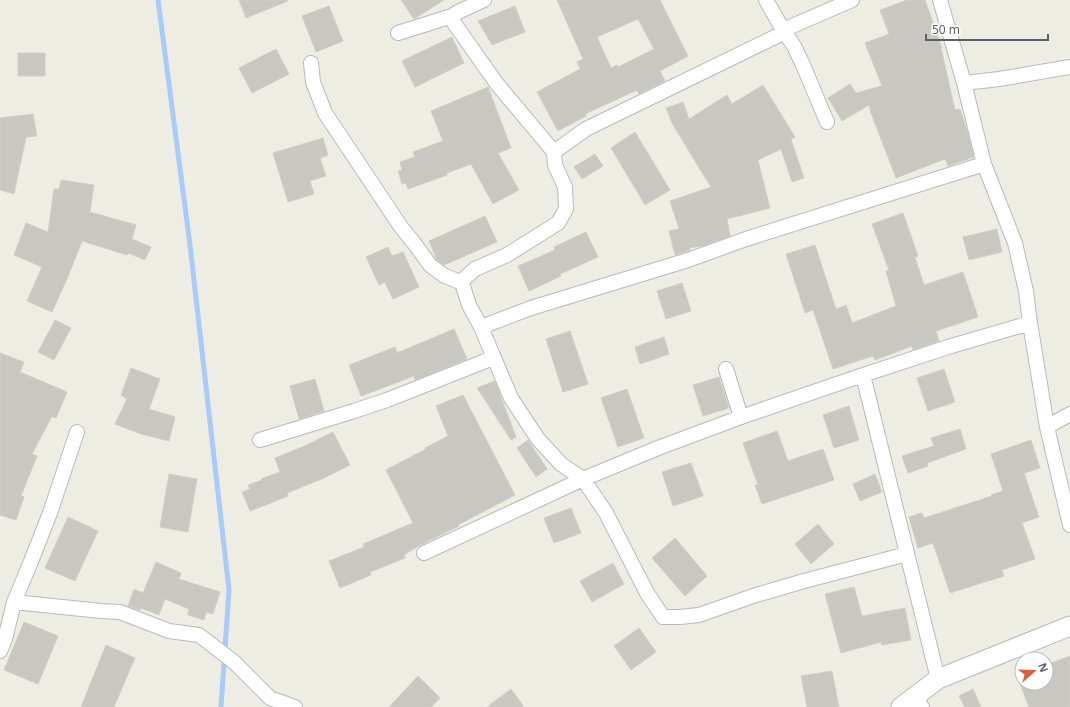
<svg xmlns="http://www.w3.org/2000/svg" width="1070" height="707" font-family="'Noto Sans',sans-serif">
<style>
.lines{fill:none;stroke-linecap:round;stroke-linejoin:round}
.stream{stroke:#a9cbf9;stroke-width:5}
.building{fill:#c9c7c2;stroke:#d2cfc3;fill-rule:evenodd}
.street-casing{stroke:#b7b9bd;stroke-width:16}
.secondary-casing{stroke:#b8babf;stroke-width:21}
.street{stroke:#fff;stroke-width:14}
.secondary{stroke:#fff;stroke-width:19}
</style>
<rect width="100%" height="100%" fill="#eeede4"/>
<g class="lines">
<path class="stream" d="M158 0 190 245 229 590 221 707"/>
</g>
<path class="building" d="M239 0H288V1L246 18Z
M401 0H444L414 19Z
M557 0H660L688 56 660 71 665 81 639 94 637 90 585 114 586 116 558 131 537 92 580 69 577 62 583 59ZM638 19 654 49 618 67 617 65 611 68 597 37Z
M907 0H925L942 48H941L955 110 960 109 968 134 974 157 948 166 945 159 896 178 871 113 869 105 842 121 828 98 850 84 856 93 882 86 865 43 889 34 880 10Z
M329 6 343 41 316 52 302 16Z
M515 6 525 32 492 45 478 21Z
M452 37 464 63 415 87 402 61Z
M276 49 289 74 252 93 239 68Z
M18 53H45V76H18Z
M763 85 795 137 791 139 804 178 792 182 781 149 758 160 770 208 727 219 730 236 702 246 689 248 690 250 675 255 669 231 679 229 670 201 711 187 673 125 666 108 683 102 689 119 727 95 732 104Z
M488 87 511 148 498 153 519 190 493 204 471 164 447 173V175L408 189 406 183 402 184 398 171 402 170 400 162 415 157 413 152 443 141 431 111Z
M33 114 37 136 26 137 14 194 0 190V118Z
M635 132 670 190 645 205 611 148Z
M323 138 328 155 320 158 326 176 310 181 314 194 288 202 273 153Z
M595 154 603 166 582 179 574 167Z
M61 180 94 185 90 212 136 225 132 239 151 247 145 260 128 253 127 255 82 241 67 279 52 312 27 301 42 267 14 255 26 223 48 232 54 189H59Z
M903 213 918 256 915 257 924 285 963 272 978 317 936 331 939 341 913 350 912 346 875 360 873 356 833 369 813 310 805 313 786 254 815 245 836 309 846 305 852 323 896 306 886 271 889 270 872 224Z
M485 216 497 242 444 265 437 260 429 241Z
M997 229 1002 252 969 260 963 237Z
M586 232 598 257 560 274 561 276 529 291 518 266 555 250 554 247Z
M388 247 392 256 403 252 419 287 393 299 385 282 379 285 366 257Z
M682 283 691 311 666 319 657 291Z
M55 320 71 328 54 360 38 352Z
M454 329 467 359 415 380 414 376 361 396 349 365 395 347 397 353Z
M570 331 588 384 563 392 546 339Z
M664 337 669 354 640 364 635 347Z
M0 353 24 362 20 372 67 392 56 418 52 416 32 454 37 456 21 496 24 497 16 520 0 515Z
M131 368 160 379 149 409 175 417 169 441 141 434 115 424 127 399 121 395Z
M944 369 955 402 928 411 917 378Z
M719 377 729 408 703 416 693 385Z
M315 379 324 411 299 419 290 386Z
M495 381 516 437 511 440 477 388Z
M627 389 644 438 618 447 601 398Z
M463 395 515 495 458 525 459 526 420 545 404 555 405 558 370 572 371 575 340 588 329 561 364 547 363 544 413 523 386 470 426 449 425 448 448 436 436 406Z
M849 406 859 440 834 448 823 415Z
M960 429 966 449 927 463 928 466 908 473 902 456 934 446 931 438Z
M777 431 788 461 823 449 834 480 762 504 755 485H758L743 443Z
M333 432 350 465 324 478 287 493 288 496 250 511 242 492 250 489 248 485 262 480 261 479 280 472 275 458 307 445Z
M528 440 547 469 536 477 517 448Z
M1031 440 1040 468 1024 473 1039 517 1022 523 1035 559 1002 570 1004 576 950 593 933 543 918 548 909 517 922 513 924 518 992 496 991 495 1003 491 991 454Z
M691 463 703 496 673 506 662 472Z
M169 474 197 479 188 532 160 527Z
M875 474 882 492 860 501 853 484Z
M571 508 581 533 554 543 544 518Z
M68 517 98 531 75 581 45 568Z
M818 524 834 544 811 564 795 544Z
M675 538 707 576 685 596 652 558Z
M156 562 181 573 179 579 220 592 213 614 206 612 204 620 188 615 189 609 165 599 159 615 141 608 140 610 128 606 134 589 143 593Z
M613 563 624 584 592 602 580 581Z
M854 587 862 616 905 608 911 640 882 645 881 642 841 653 825 594Z
M24 622 58 636 38 684 4 670Z
M639 628 656 652 631 670 614 646Z
M106 645 135 658 114 707H81Z
M1070 656V707H1029L1017 676 1022 674V683H1046V665Z
M832 671 839 707H807L801 676Z
M418 676 440 698 431 707H389Z
M511 689 524 707H487Z
M973 689 981 707H965L959 696Z"/>
<g class="lines">
<defs>
<path id="street" d="M484 0 458 12 452 16 454 23 497 84 554 152
M766 0 783 30 852 0
M940 0 964 83 984 164 1015 243 1026 291 1030 323
M398 33 452 16
M311 63 313 82 325 113 401 227 414 243 430 265 443 275 462 283
M964 83 999 79 1070 67
M827 122 803 65 794 46 783 30 779 35 586 129 554 152 555 165 565 187 566 209 558 223 507 255 475 269 464 279 462 283 469 305 481 327 511 398 538 439 561 464 583 479 606 513 647 593 663 617H680L699 615 753 596 804 581 907 554
M481 327 531 308 688 260 746 239 984 164
M726 369 741 417
M863 375 938 679
M1047 427 1070 414
M260 440 354 411 387 400 493 358
M424 553 583 479 658 448 741 417 863 375 948 347 1030 323 1047 427 1070 525
M14 602 101 611 120 612 169 631 199 635 234 662 270 698 295 707
M0 651 5 639 14 602 30 564 50 513 77 432
M915 697 922 707"/>
<path id="secondary" d="M901 707 938 679 1070 626"/>
</defs>
<use href="#street" class="street-casing"/>
<use href="#secondary" class="secondary-casing"/>
<use href="#street" class="street"/>
<use href="#secondary" class="secondary"/>
</g>
<g transform="translate(1034 671) rotate(70)"><circle r="19" fill="#ffffff" stroke="#bebfc1"/>
<path d="M0-3L7 15L0 10L-7 15Z" fill="#dc5f3c"/>
<text y="-6" font-size="11" font-weight="bold" text-anchor="middle" fill="#5c5f64">N</text>
</g>
<path d="M926 34v6h122v-6" fill="none" stroke="#5c5f64" stroke-width="2"/>
<text x="932" y="34" font-size="12" fill="#5c5f64" stroke="#ffffff" stroke-width="3" paint-order="stroke">50 m</text>
</svg>
